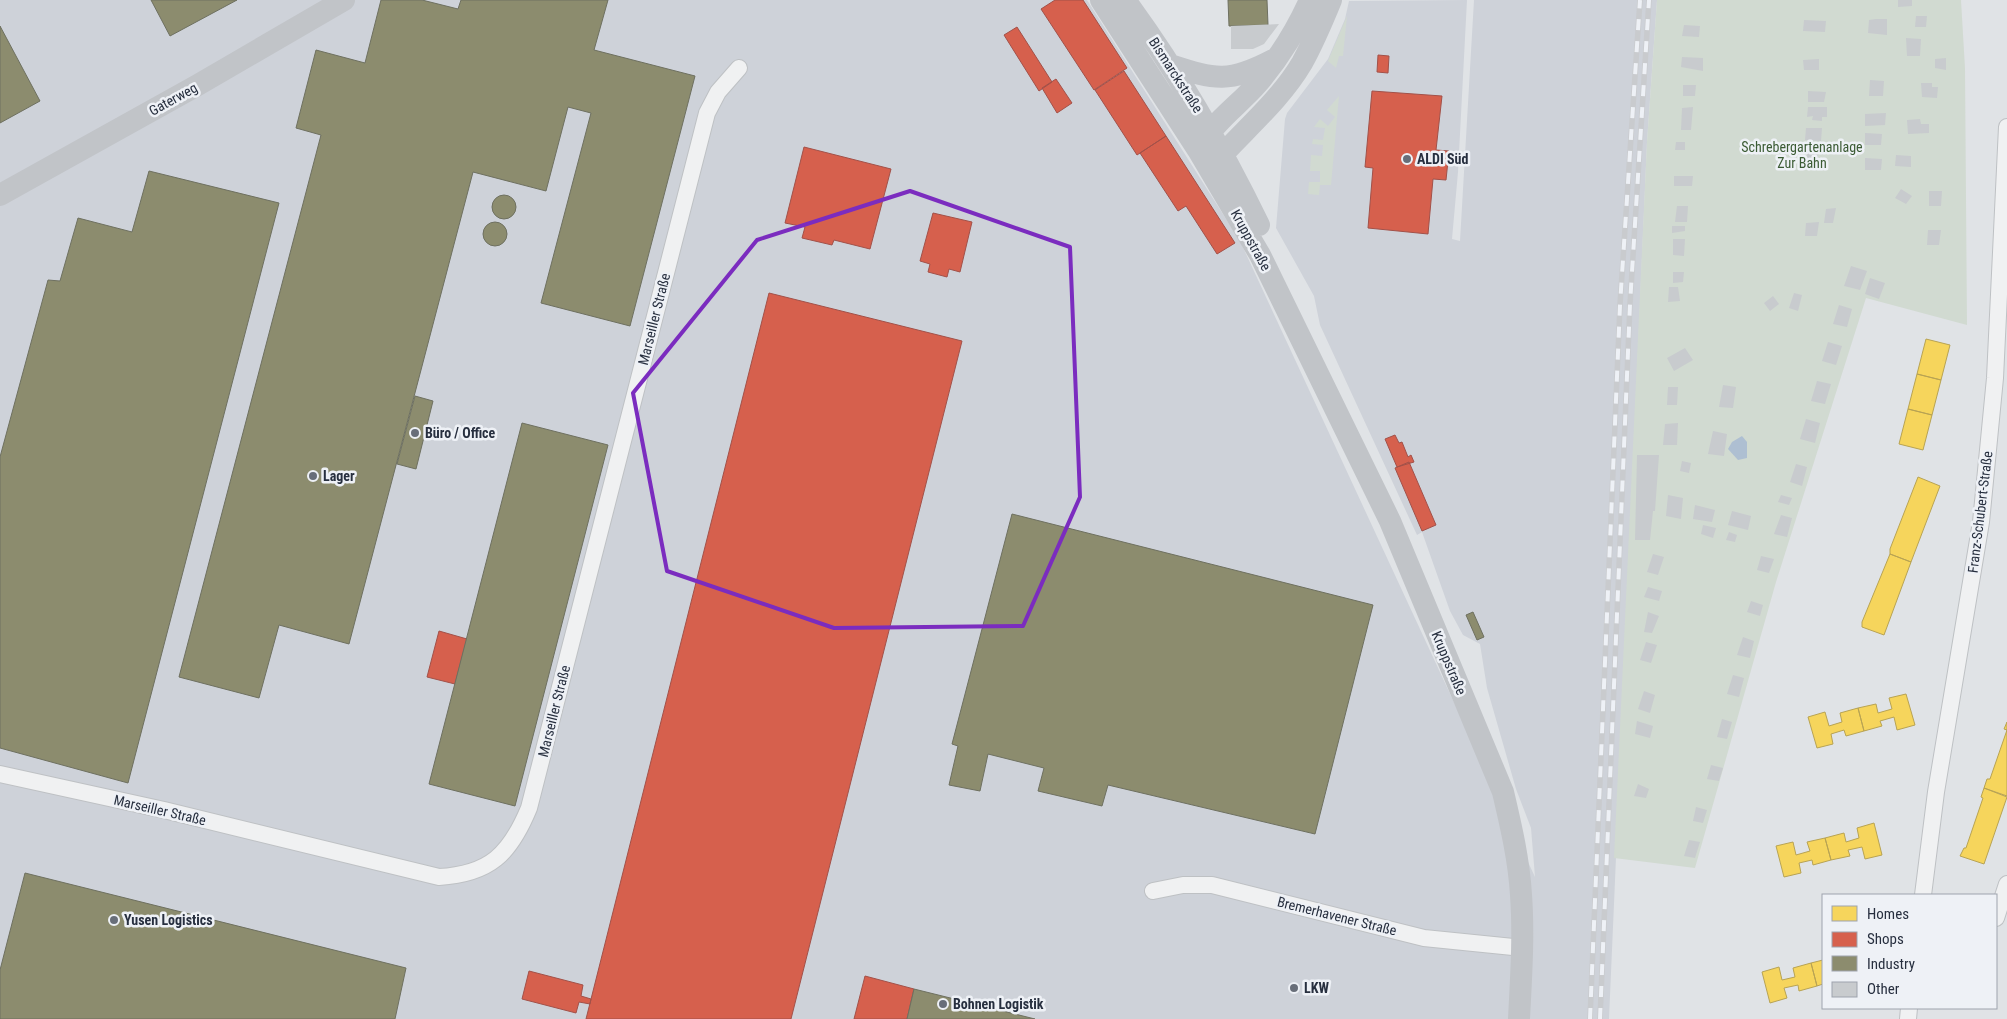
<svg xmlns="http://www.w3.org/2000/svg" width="2007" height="1019" font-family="'Roboto Condensed',sans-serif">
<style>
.built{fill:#ced2d9}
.green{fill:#d1dad1}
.water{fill:#aebfd2}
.homes{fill:#f6d55c;stroke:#b8a353}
.shops{fill:#d6604d;stroke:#a25149}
.industry{fill:#8c8c6e;stroke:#6e7060}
.building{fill:#c8cbce}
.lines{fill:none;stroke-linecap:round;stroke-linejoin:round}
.street-casing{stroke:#bec1c4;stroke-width:18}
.street{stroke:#f0f1f2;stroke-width:16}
.secondary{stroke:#c1c4c8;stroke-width:22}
.rail-casing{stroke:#c9cbce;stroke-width:5.5}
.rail{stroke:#eef1f6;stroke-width:4;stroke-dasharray:11;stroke-linecap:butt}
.marked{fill:none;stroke:#7b2cbf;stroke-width:4;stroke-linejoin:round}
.poi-dot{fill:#686e79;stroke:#eef1f6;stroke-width:2}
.labels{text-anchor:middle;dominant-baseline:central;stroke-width:5;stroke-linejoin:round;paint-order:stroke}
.street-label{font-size:14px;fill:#272f3f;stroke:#eef1f6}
.park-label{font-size:14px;fill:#3b5b34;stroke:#eef1f6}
.poi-label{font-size:14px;font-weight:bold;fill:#272f3f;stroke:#eef1f6;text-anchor:start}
</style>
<rect width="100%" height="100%" fill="#e0e3e6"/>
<path class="built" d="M0 0H1087L1240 241 1535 877 1531 828 1516 789 1487 688 1480 644 1463 635 1450 611 1422 532 1417 535 1320 325 1314 296 1276 228 1285 119 1287 113 1328 59 1345 19 1349 1 1467 0 1458 172 1452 239 1460 241 1474 0H1657L1647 142 1609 1019H0Z"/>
<path class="green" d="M1657 0H1961L1965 68 1967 325 1866 298 1776 582 1695 868 1614 858 1647 142Z
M1347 16 1343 56H1339L1336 68 1328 61Z
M1339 96 1331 185H1320L1319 195 1308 194 1309 182H1320V171H1310L1311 155 1322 156 1323 145 1312 144 1313 139 1323 140 1325 128 1314 127 1320 119 1328 126 1335 117 1327 110Z"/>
<path class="water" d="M1742 436 1747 442V458L1738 460 1728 449 1732 442Z"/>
<path class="homes" d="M1926 339 1950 345 1941 380 1917 374Z
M1917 374 1941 380 1932 415 1908 409Z
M1908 409 1932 415 1923 450 1899 444Z
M1918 477 1940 486 1911 562 1890 554V549Z
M1890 554 1911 562 1884 635 1862 627V622Z
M1906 694 1915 725 1897 730 1894 717 1880 721 1882 726 1864 731 1858 708 1876 704 1878 713 1892 709 1889 698Z
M1858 708 1864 731 1846 736 1844 730 1831 734 1833 744 1817 748 1808 717 1825 712 1829 726 1842 722 1840 713Z
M2007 722V796L1984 788 1987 779H1990L2007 730 2004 729Z
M1984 788 2007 797 1984 864 1960 856 1964 848H1966L1983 798 1981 797Z
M1874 823 1882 855 1865 859 1862 847 1848 850 1850 856 1831 860 1825 838 1844 833 1846 842 1859 838 1857 828Z
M1825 838 1831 860 1813 865 1812 860 1799 863 1801 873 1784 877 1776 846 1793 842 1796 855 1810 851 1807 842Z
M1823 960V984L1817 986 1811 963Z
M1811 963 1817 986 1799 991 1798 985 1784 988 1787 998 1770 1003 1762 972 1779 967 1782 980 1795 977 1793 968Z"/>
<path class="shops" d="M1055 0H1083L1127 68 1094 90 1041 9Z
M1017 27 1052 82 1039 91 1004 35Z
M1378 55 1389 56 1388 73 1377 72Z
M1124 71 1166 136 1137 155 1095 90Z
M1056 79 1072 103 1057 113 1042 88Z
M1372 91 1442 96 1436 150 1449 151 1446 180 1433 179 1428 234 1368 228 1373 168 1365 167Z
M1166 136 1235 243 1217 254 1186 206 1178 211 1140 153Z
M804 147 891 169 870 249 834 240 832 245 802 238 805 227 785 223Z
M933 213 972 222 960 272 949 269 947 277 928 272 930 264 920 261Z
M769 293 962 341 791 1019H586Z
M1395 435 1399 443 1402 442 1408 457 1411 455 1414 462 1397 467 1385 439Z
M1409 462 1436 525 1422 531 1395 468Z
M439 631 467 639 455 684 427 677Z
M529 971 583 985 581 996 591 999 590 1004 579 1002 576 1013 522 999Z
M865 976 914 989 907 1019H854Z"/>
<path class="industry" d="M151 0H237L170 36Z
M381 0H422L458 9 461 0H608L594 50 695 76 630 326 541 303 591 113 568 107 546 191 473 172 349 644 279 625 259 698 179 677 321 135 296 128 316 50 365 63Z
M1228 0H1267L1268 25 1229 26Z
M0 26 40 101 0 123Z
M149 171 279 203 128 783 0 748V457L48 280 60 281 78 218 132 232Z
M492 207a12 12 0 1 1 24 0a12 12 0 1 1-24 0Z
M483 234a12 12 0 1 1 24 0a12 12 0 1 1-24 0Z
M415 396 433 401 416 469 397 464Z
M522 423 608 445 515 806 429 784Z
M1012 514 1373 605 1315 834 1108 785 1102 806 1038 791 1044 768 988 754 980 791 949 785 958 746 952 744Z
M1473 612 1484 637 1477 640 1466 615Z
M25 873 406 968 395 1019H0V970Z
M914 989 1035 1019H907Z"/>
<path class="building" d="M1898 0H1912V6L1898 7Z
M1916 16H1927L1926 27H1915Z
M1876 19H1887V35L1868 33 1869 20Z
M1804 20 1826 21 1825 32 1803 31Z
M1279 24 1264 44 1253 49H1231V26Z
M1684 25 1700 26 1699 37 1682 36Z
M1906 38 1921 39 1920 56H1907Z
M1682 57 1703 58V71L1681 67Z
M1946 58V70L1935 68V59Z
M1819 59V70H1804L1803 60Z
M1870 80 1884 81 1883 96H1869Z
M1921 83H1932V87H1938L1937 98 1922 97Z
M1683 85H1696L1695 96H1683Z
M1808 91 1826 92 1824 102H1808Z
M1693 107 1691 130H1681L1682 108Z
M1808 107H1827V117H1822V121L1812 120 1813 116 1807 117Z
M1886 113 1885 125 1865 126V114Z
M1920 119 1921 124H1929V133L1908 134 1907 120Z
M1806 128H1822L1821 141 1805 140Z
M1865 133 1882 134 1881 145H1865Z
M1676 142H1685V150H1675Z
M1807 153H1818V169L1807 168Z
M1896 155 1911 156V167L1895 166Z
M1865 158 1882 159 1881 170H1865Z
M1674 176H1693L1692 186H1674Z
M1901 189 1912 196 1906 204 1895 198Z
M1929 191H1942L1941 206H1929Z
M1677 206H1688L1687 222H1675Z
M1836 208 1833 223H1824L1826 209Z
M1819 222 1817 236H1805L1806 223Z
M1672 226H1685V231L1672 233Z
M1928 230H1941L1939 245H1927Z
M1673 239H1685L1684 256 1673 255Z
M1851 266 1867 271 1860 290 1844 286Z
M1673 272H1684L1683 282 1673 283Z
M1870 278 1885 283 1879 299 1865 294Z
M1669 287H1678L1680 301 1668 302Z
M1794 293 1802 295 1798 311 1789 308Z
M1773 296 1779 304 1770 311 1764 303Z
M1839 305 1852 309 1847 327 1833 324Z
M1828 342 1842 346 1836 365 1822 361Z
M1685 348 1693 360 1674 371 1667 358Z
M1817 381 1831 384 1825 404 1811 401Z
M1723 385 1736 387 1733 408 1719 407Z
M1668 387H1678L1677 405H1667Z
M1806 419 1820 423 1815 443 1800 439Z
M1678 423 1677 445H1663L1665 424Z
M1713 431 1727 434 1724 456 1708 454Z
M1637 455H1659L1655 511H1653L1650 540H1635Z
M1682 461 1691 463 1689 473 1680 471Z
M1796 464 1807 467 1802 486 1790 482Z
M1668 495 1683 498 1681 519 1666 516Z
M1781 495 1792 498 1789 505 1778 502Z
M1695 505 1715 510 1712 522 1693 519Z
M1732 511 1751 516 1748 530 1728 525Z
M1781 515 1792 518 1787 537 1774 534Z
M1703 525 1716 528 1713 538 1701 534Z
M1729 532 1737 535 1735 542 1726 540Z
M1653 554 1664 557 1658 575 1647 572Z
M1761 556 1774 559 1769 573 1757 570Z
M1648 587 1662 591 1659 601 1644 597Z
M1751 601 1763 605 1760 616 1747 612Z
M1648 612 1659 616 1652 633 1644 632Z
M1743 637 1754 641 1750 658 1737 655Z
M1646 642 1657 645 1651 663 1640 660Z
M1733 675 1744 678 1739 697 1727 694Z
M1644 691 1655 695 1650 713 1638 709Z
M1722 719 1732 722 1727 739 1717 737Z
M1637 721 1653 726 1650 738 1635 734Z
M1711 765 1723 768 1719 781 1707 779Z
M1638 784 1649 789 1646 798 1634 796Z
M1696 807 1707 810 1703 823 1693 821Z
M1689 840 1700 842 1695 858 1684 856Z"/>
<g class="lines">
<defs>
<path id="street" d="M0 774 164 810 439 877C490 874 510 854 529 808L707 113 718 92 739 68
M1153 891 1183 885H1212L1424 938 1523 948
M1923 895 1936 792 1981 522 1995 378 2007 127
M1996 918 2007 884
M1908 1019 1909 1008"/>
</defs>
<use href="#street" class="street-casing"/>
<use href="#street" class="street"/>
<path class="secondary" d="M1101 0 1198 150 1260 255 1390 521 1503 792C1511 826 1519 860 1521 895 1524 936 1521 978 1519 1019
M1125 0C1178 72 1220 145 1259 225
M1170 65C1216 80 1229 83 1273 60
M1203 142C1217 119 1241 103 1258 83 1279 58 1297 29 1310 0
M1209 153H1224C1251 124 1282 97 1302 63 1313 43 1322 22 1331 0
M0 195 196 86 344 0"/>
<defs>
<path id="rail" d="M1590 1019 1620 305 1640 0
M1600 1019 1630 304 1649 0"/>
</defs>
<use href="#rail" class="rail-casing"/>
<use href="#rail" class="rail"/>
</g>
<path class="marked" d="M910 191 1070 247 1080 497 1023 626 834 628 667 571 633 393 757 240Z"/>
<g class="poi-dot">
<circle cx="1407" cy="159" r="5"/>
<circle cx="415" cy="433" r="5"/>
<circle cx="313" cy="476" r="5"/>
<circle cx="114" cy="920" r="5"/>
<circle cx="1294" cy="988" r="5"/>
<circle cx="943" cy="1004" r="5"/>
</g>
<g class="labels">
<g class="street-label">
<text transform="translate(1176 75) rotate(57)">Bismarckstraße</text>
<text transform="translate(173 99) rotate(-29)">Gaterweg</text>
<text transform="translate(1251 240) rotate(61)">Kruppstraße</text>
<text transform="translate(654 319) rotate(-76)">Marseiller Straße</text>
<text transform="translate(1980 512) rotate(-83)">Franz-Schubert-Straße</text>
<text transform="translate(1449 663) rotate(67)">Kruppstraße</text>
<text transform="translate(554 711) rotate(-76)">Marseiller Straße</text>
<text transform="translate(160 810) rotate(13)">Marseiller Straße</text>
<text transform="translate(1337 916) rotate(14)">Bremerhavener Straße</text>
</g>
<g class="park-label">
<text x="1802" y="147">Schrebergartenanlage<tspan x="1802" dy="16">Zur Bahn</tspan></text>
</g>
<g class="poi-label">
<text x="1417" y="159">ALDI Süd</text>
<text x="425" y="433">Büro / Office</text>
<text x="323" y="476">Lager</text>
<text x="124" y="920">Yusen Logistics</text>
<text x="1304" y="988">LKW</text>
<text x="953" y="1004">Bohnen Logistik</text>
</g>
</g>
<rect x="1822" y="894" width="175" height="115" fill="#eef1f6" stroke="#9ea3ad"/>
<rect x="1832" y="906" width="25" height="15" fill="#f6d55c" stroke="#9ea3ad"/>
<text x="1867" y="919" font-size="15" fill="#272f3f">Homes</text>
<rect x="1832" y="932" width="25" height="15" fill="#d6604d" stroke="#9ea3ad"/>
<text x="1867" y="944" font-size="15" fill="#272f3f">Shops</text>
<rect x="1832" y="956" width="25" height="15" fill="#8c8c6e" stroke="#9ea3ad"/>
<text x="1867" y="969" font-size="15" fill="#272f3f">Industry</text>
<rect x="1832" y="982" width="25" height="15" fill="#c8cbce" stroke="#9ea3ad"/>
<text x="1867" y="994" font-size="15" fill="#272f3f">Other</text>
</svg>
